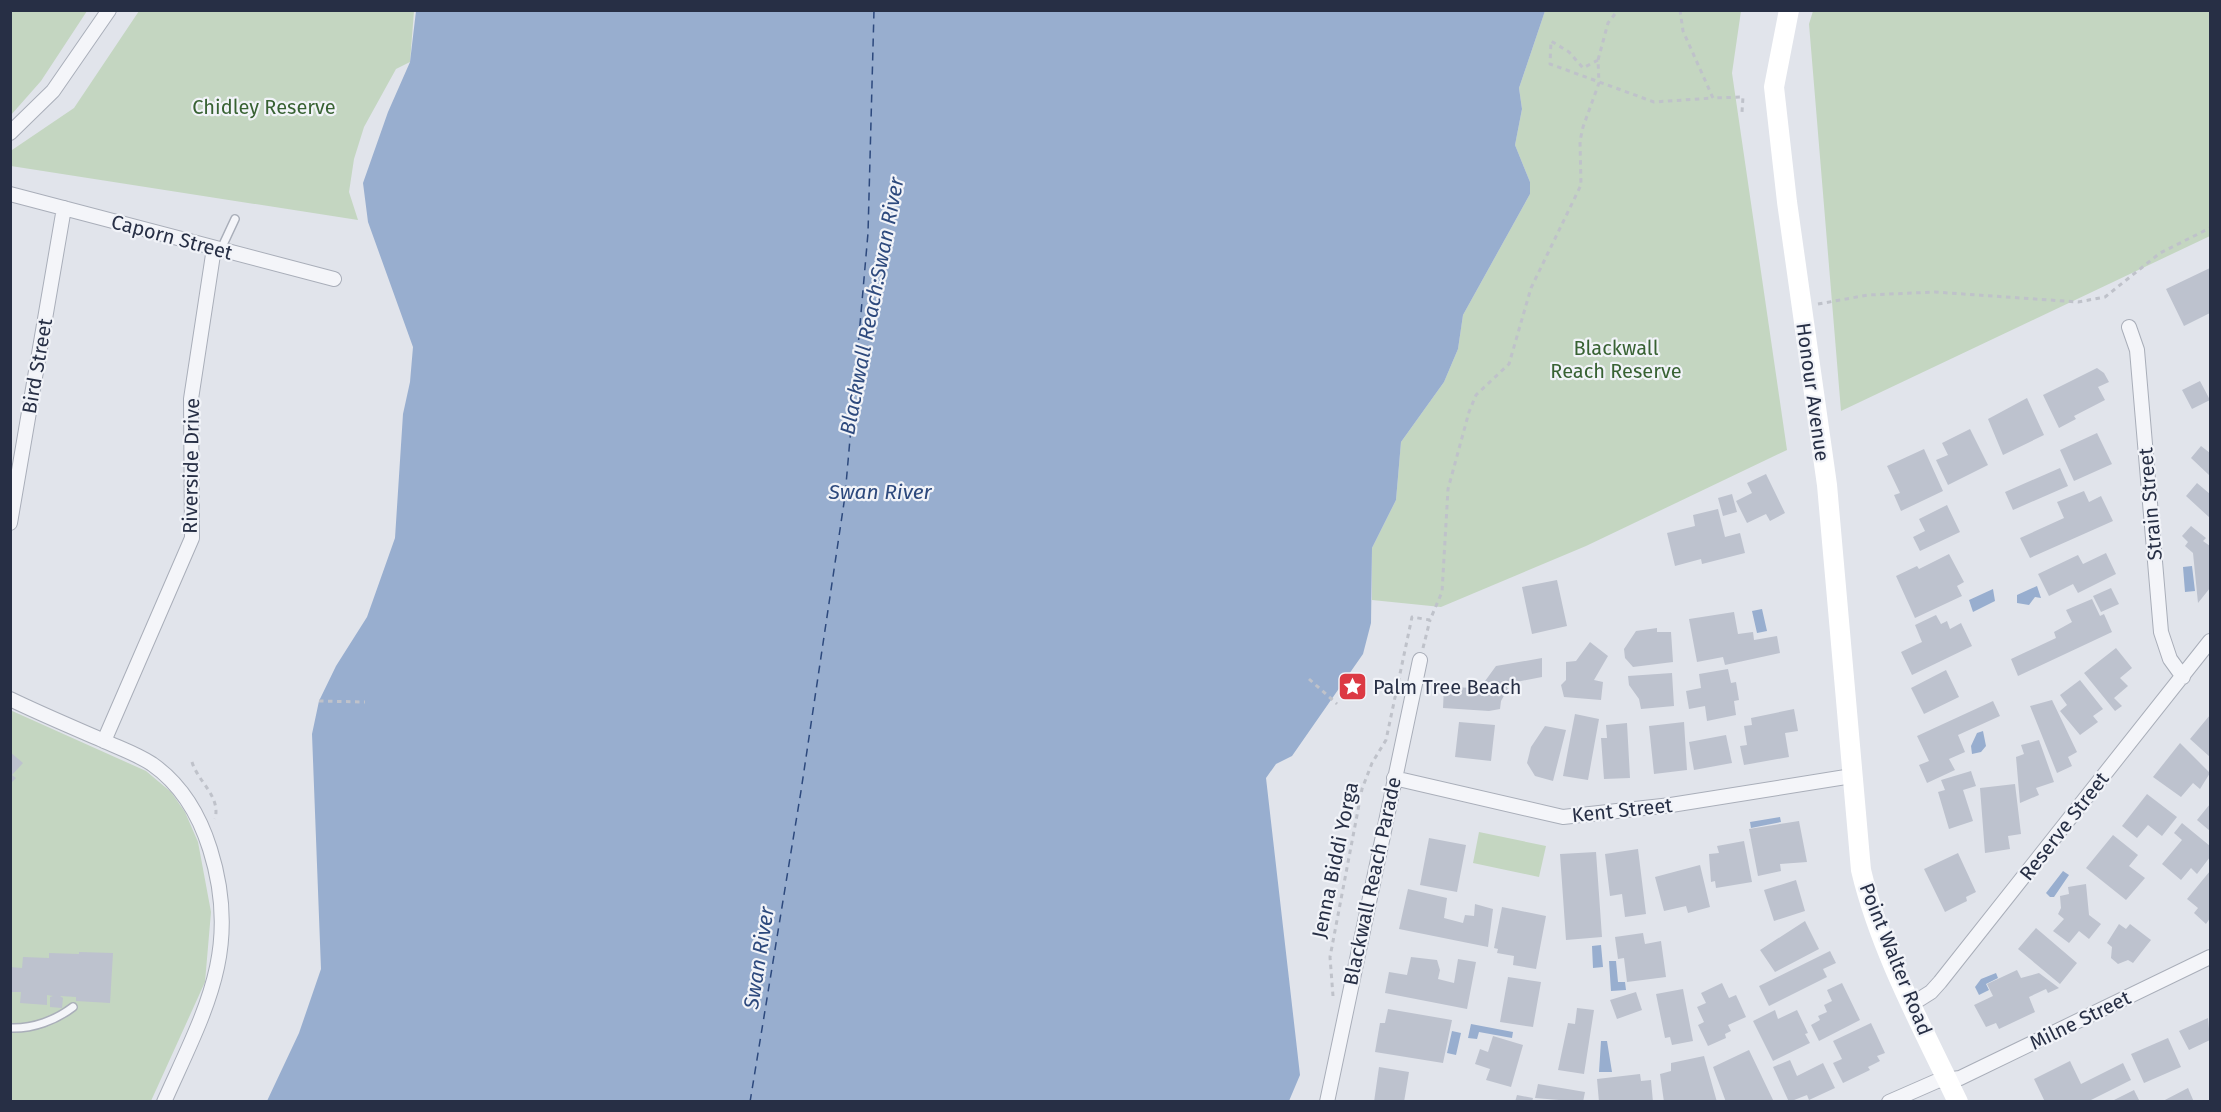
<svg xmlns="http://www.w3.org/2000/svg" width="2221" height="1112" font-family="'Fira Sans',sans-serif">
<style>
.green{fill:#c4d6c1}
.water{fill:#98aecf}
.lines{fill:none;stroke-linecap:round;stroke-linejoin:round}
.ferry{stroke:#2d497d;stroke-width:1.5;stroke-dasharray:8 6;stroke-linecap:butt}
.building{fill:#bdc2ce}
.lane-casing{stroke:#a9aeb9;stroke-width:10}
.street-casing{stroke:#a9aeb9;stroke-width:16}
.path{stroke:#bfc2ca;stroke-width:3;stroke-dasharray:4.5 4.5;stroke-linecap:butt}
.lane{stroke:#f4f5f9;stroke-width:7}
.street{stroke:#f4f5f9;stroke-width:14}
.secondary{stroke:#fff;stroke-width:20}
.labels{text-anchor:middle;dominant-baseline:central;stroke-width:4.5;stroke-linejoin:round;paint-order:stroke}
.park-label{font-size:20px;fill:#386233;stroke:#f1f3f8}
.street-label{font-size:20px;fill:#272f45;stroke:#f1f3f8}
.poi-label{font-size:20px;fill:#272f45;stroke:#f1f3f8;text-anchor:start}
.water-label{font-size:21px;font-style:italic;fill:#2d497d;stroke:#f1f3f8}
</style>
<rect width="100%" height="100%" fill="#e1e4eb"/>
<path class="green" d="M11 10 87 11 41 81 11 115Z
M139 11H414L410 62 396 69 364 127 354 159 349 192 358 220 11 166 12 150 74 108Z
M1545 11H1741L1732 73 1787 450 1586 546 1441 607 1372 600V548L1396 500 1401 442 1444 382 1458 349 1463 315 1530 194V182L1515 145 1522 109 1519 88Z
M1813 11H2210V236L1841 411 1809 24Z
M10 710 146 771 171 792 185 812 198 842 211 912 205 982 151 1101H11Z
M1479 832 1546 846 1539 877 1473 863Z"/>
<path class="water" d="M416 11H1545L1519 88 1522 109 1515 145 1530 182V194L1463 315 1458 349 1444 382 1401 442 1396 500 1372 548 1371 623 1363 654 1292 756 1276 764 1266 778 1300 1075 1289 1101H267L299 1033 321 969 312 734 319 701 336 666 367 617 395 538 403 414 410 382 413 347 368 222 363 183 388 112 410 62Z
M2192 566 2195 591 2185 592 2183 567Z
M2037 586 2041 598 2035 597 2029 605 2017 603V595Z
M1993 589 1995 601 1973 612 1969 600Z
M1762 609 1767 631 1757 633 1752 611Z
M1983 731 1986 746 1981 752 1972 754 1971 746 1977 733Z
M1780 817 1781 822 1751 828 1750 822Z
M2063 871 2069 875 2054 897H2050L2046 893Z
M1601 945 1603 967 1593 968 1592 946Z
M1609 961H1616L1618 982H1625L1626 990 1611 991Z
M1996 973 1998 978 1986 984 1989 990 1979 995 1975 987 1981 979Z
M1471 1024 1513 1032 1512 1038 1479 1032 1477 1039 1468 1038Z
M1452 1031 1461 1033 1456 1055 1447 1053Z
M1601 1041H1607L1612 1072H1599Z"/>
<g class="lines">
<path class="ferry" d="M750 1102 801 791 845 496 868 233 874 10"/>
</g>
<path class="building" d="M2210 268V313L2184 326 2166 289Z
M2097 368 2104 373 2109 382 2098 387 2105 400 2074 416 2076 419 2059 428 2043 395Z
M2200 381 2210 400 2192 409 2182 390Z
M2027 398 2044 435 2003 455 1988 419Z
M1970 429 1988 465 1948 485 1936 460 1948 455 1942 443Z
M2097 433 2112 464 2074 481 2060 450Z
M2201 446 2210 453 2209 475 2191 458Z
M1924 449 1943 491 1901 511 1894 495 1900 493 1887 466Z
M2060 468 2068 486 2013 510 2005 492Z
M1766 474 1785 513 1770 521 1766 514 1747 523 1736 501 1752 493 1747 483Z
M2197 483 2210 494V518L2186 496Z
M2084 491 2089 502 2101 496 2113 521 2030 558 2020 538 2064 518 2057 502Z
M1732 494 1737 512 1723 516 1718 498Z
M1947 505 1960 532 1920 551 1913 537 1925 531 1919 519Z
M1718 509 1725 537 1740 533 1745 553 1702 564 1701 559 1675 566 1667 533 1695 526 1693 515Z
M2191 526 2206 538 2203 541 2210 546V588L2198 603 2193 553 2185 546 2188 542 2182 536Z
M2106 553 2116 574 2078 593 2073 584 2049 596 2038 574 2078 555 2083 564Z
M1949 554 1964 582 1957 586 1962 596 1915 618 1896 576 1917 566 1919 569Z
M1557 580 1567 626 1532 634 1522 587Z
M2111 588 2119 604 2101 612 2093 596Z
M2092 599 2100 616 2104 614 2112 632 2018 676 2011 659 2056 638 2054 632 2072 622 2066 610Z
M1734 612 1738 634 1753 632 1754 640 1777 636 1780 653 1725 665 1723 657 1697 662 1689 619Z
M1936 615 1941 624 1947 621 1950 629 1961 623 1972 646 1912 675 1901 652 1922 642 1915 625Z
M1657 628V632H1671L1673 662 1633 667 1625 658 1624 649 1636 631Z
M1590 642 1608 656 1594 680 1603 682 1601 700 1564 697 1561 685 1566 680V662L1576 661Z
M2116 648 2132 668 2120 678 2128 686 2114 698 2122 706 2115 711 2084 673Z
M1542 658V677L1511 683 1501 701 1500 709 1489 711 1443 708 1444 687 1480 688 1496 666Z
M1728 669 1731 683 1736 682 1739 700 1734 701 1736 715 1707 721 1705 706 1689 709 1686 691 1701 688 1699 674Z
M1946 670 1959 697 1924 714 1911 688Z
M1672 673 1674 706 1641 709 1639 699 1629 685 1628 676Z
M2080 680 2103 709 2093 716 2098 722 2080 735 2060 711 2067 705 2060 695Z
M2052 700 2077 752 2068 757 2072 766 2057 773 2030 706Z
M1993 701 2000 716 1958 735 1965 752 1949 759 1955 770 1927 783 1919 765 1929 761 1917 736Z
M1794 709 1798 731 1785 733 1789 757 1744 765 1740 746 1747 745 1744 726 1752 725 1751 718Z
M1575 714 1599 719 1588 780 1563 776Z
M2210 715V757L2190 739Z
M1459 722 1495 725 1491 761 1455 757Z
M1684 722 1687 770 1654 774 1649 726Z
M1627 723 1630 778 1604 779 1601 738H1607L1606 725Z
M1545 726 1566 730 1553 781 1535 776 1527 763 1531 747Z
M1726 735 1732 763 1694 770 1689 742Z
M2039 740 2054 782 2036 788 2039 795 2020 803 2016 757 2024 754 2021 745Z
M2180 743 2210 773 2200 789 2193 783 2181 797 2153 777Z
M10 752 23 763 12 775 16 778 10 784Z
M1971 771 1976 786 1963 790 1973 821 1949 829 1938 792 1945 790 1941 780Z
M2015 784 2021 834 2008 836 2010 849 1985 853 1980 788Z
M2147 794 2177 817 2162 836 2148 825 2137 838 2122 826Z
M2210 804V831L2197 820Z
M1799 821 1807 862 1780 864 1781 871 1758 876 1749 829Z
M2182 823 2210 846V857L2197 874 2191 868 2181 880 2162 864 2182 840 2174 833Z
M2113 835 2138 855 2129 866 2145 878 2126 900 2086 868Z
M1429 838 1466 845 1457 892 1420 885Z
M1744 841 1752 882 1716 888 1715 881 1711 882 1709 854 1719 853 1717 846Z
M1638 849 1646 914 1625 917 1622 894 1610 896 1605 854Z
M1596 852 1602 937 1566 940 1560 854Z
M1958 853 1976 892 1966 897 1967 901 1945 912 1924 869Z
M1700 865 1710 907 1688 913 1686 906 1664 911 1655 877Z
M2210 871V918L2206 924 2194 913 2198 908 2187 899Z
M1796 880 1805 911 1774 921 1764 890Z
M2086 884 2089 915 2101 924 2089 939 2079 931 2069 943 2053 931 2064 919 2058 914 2061 908 2060 896 2069 894 2068 887Z
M1408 889 1447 898 1444 918 1463 923 1465 915 1474 916 1475 904 1493 909 1488 947 1399 929Z
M1502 907 1546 916 1536 969 1513 965 1514 956 1497 953 1498 949 1494 948Z
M1805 921 1819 949 1775 972 1760 950Z
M2119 924 2126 929 2130 924 2151 940 2133 963 2128 960 2118 964 2111 958 2112 947 2107 943Z
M2036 928 2077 963 2060 984 2018 949Z
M1643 933 1645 944 1661 941 1666 977 1627 982 1624 958 1618 959 1615 937Z
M1830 951 1836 963 1823 969 1827 977 1769 1006 1759 986Z
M79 952 113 953 110 1003 76 1001V997L60 996 63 998 62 1008 50 1007V997L53 996 47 995V1005L20 1003 21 992H10V967L22 968 23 957 49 958V953L79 954Z
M1411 957 1437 960 1440 970 1438 979 1454 983 1458 959 1476 962 1467 1009 1385 993 1389 972 1407 975Z
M2017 970 2021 978 2039 973 2059 988 2048 993 2046 989 2029 997 2035 1012 1999 1029 1996 1023 1986 1027 1974 1005 1993 996 1987 984Z
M1508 977 1541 982 1533 1027 1500 1022Z
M1722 983 1729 998 1736 995 1746 1017 1728 1025 1731 1031 1725 1034 1726 1038 1708 1046 1698 1025 1704 1022 1697 1007 1706 1003 1701 993Z
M1842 983 1860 1020 1819 1041 1811 1025 1820 1020 1818 1016 1827 1012 1824 1005 1832 1001 1827 990Z
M1683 989 1693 1041 1672 1045 1670 1037 1665 1038 1656 994Z
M1636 992 1642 1010 1617 1019 1610 1000Z
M1577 1008 1594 1010 1584 1074 1558 1070 1568 1023 1575 1024Z
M1388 1009 1452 1020 1443 1063 1375 1052 1380 1023H1385Z
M1775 1010 1778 1019 1797 1010 1808 1033 1805 1034 1810 1043 1773 1061 1753 1021Z
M2208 1018 2210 1040 2189 1050 2179 1031Z
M1871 1023 1885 1053 1877 1056 1880 1061 1868 1067 1870 1070 1843 1083 1833 1063 1842 1059 1833 1041Z
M1493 1036 1523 1045 1511 1087 1486 1080 1490 1069 1475 1064 1480 1049 1488 1052Z
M2168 1038 2181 1067 2144 1083 2131 1054Z
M1749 1050 1774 1102H1726L1713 1067Z
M1704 1056 1717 1102H1664L1660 1074 1671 1071V1063Z
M1790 1060 1797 1076 1823 1063 1835 1088 1809 1100 1807 1095 1789 1102 1773 1067Z
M2070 1061 2081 1084 2123 1063 2131 1080 2087 1102H2045L2034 1079Z
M1379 1067 1409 1072 1404 1102H1374Z
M1640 1074 1641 1081 1651 1080 1653 1102H1599L1597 1079Z
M1538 1084 1585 1092 1583 1102 1535 1098Z
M2188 1088 2194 1102H2161Z
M2134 1090 2140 1102H2110Z
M1517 1095 1533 1098 1532 1102H1515Z"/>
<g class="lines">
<defs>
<path id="lane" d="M221 249 235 219
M10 1028C33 1029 56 1020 73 1007"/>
<path id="street" d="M10 133 53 91 109 10
M10 194 334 279
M2129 327 2137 350 2161 632 2170 659 2183 677
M10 523 64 208
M10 699C41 714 72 727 102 740 119 748 137 754 152 764 182 785 199 814 210 849 242 950 204 1012 164 1102
M104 741 192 538 191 399 214 248
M1394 778 1563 817 1671 805 1852 776
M1912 1004 1931 992 1940 982 2210 641
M1327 1102 1420 660
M1889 1102 1937 1081 1960 1078 2210 957"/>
</defs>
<use href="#lane" class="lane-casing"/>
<use href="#street" class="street-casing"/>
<path class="path" d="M1680 10 1683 31 1713 98 1743 97 1742 112
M1598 60 1583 68 1569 52 1551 41 1550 64 1654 102 1713 98
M1818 304 1868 295 1935 292 2078 302 2105 297 2160 253 2210 228
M1423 648 1430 620
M1309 679 1337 704
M319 701 365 702
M192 762C198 782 221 796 215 819
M1333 996 1330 957 1362 789 1372 763 1386 740 1412 617 1430 620 1442 592 1448 489 1469 412 1476 395 1509 364 1531 288 1581 185 1580 141 1583 127 1599 83 1598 60 1608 23 1618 10"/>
<use href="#lane" class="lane"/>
<use href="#street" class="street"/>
<path class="secondary" d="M1789 10 1774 87 1787 202 1827 485 1861 870C1880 950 1922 1027 1958 1102"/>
</g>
<defs>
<symbol id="sight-square" viewBox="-11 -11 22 22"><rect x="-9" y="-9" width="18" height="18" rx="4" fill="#dc3943" stroke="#f1f3f8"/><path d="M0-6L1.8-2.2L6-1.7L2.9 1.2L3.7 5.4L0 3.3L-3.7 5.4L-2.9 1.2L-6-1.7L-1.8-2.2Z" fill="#fff"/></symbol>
</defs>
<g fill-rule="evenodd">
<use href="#sight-square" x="1336" y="670" width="33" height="33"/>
</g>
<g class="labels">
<g class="park-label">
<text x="264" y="107">Chidley Reserve</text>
<text x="1616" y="348">Blackwall<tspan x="1616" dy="23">Reach Reserve</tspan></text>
</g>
<g class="street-label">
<text transform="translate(172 237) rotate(15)">Caporn Street</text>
<text transform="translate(37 366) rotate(-80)">Bird Street</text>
<text transform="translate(1813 392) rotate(82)">Honour Avenue</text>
<text transform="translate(191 466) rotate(-89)">Riverside Drive</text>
<text transform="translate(2150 504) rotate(-95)">Strain Street</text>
<text transform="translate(1622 810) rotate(-6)">Kent Street</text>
<text transform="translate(2064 826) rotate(-52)">Reserve Street</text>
<text transform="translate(1335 860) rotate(-78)">Jenna Biddi Yorga</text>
<text transform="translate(1372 881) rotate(-78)">Blackwall Reach Parade</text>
<text transform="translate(1896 959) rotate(68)">Point Walter Road</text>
<text transform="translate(2080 1020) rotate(-26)">Milne Street</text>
</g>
<g class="poi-label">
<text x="1373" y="687">Palm Tree Beach</text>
</g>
<g class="water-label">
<text transform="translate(872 306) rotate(-79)">Blackwall Reach:Swan River</text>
<text x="880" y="492">Swan River</text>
<text transform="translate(759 958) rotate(-81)">Swan River</text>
</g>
</g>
<rect width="2221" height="1112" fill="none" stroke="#272f45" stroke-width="24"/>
</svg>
